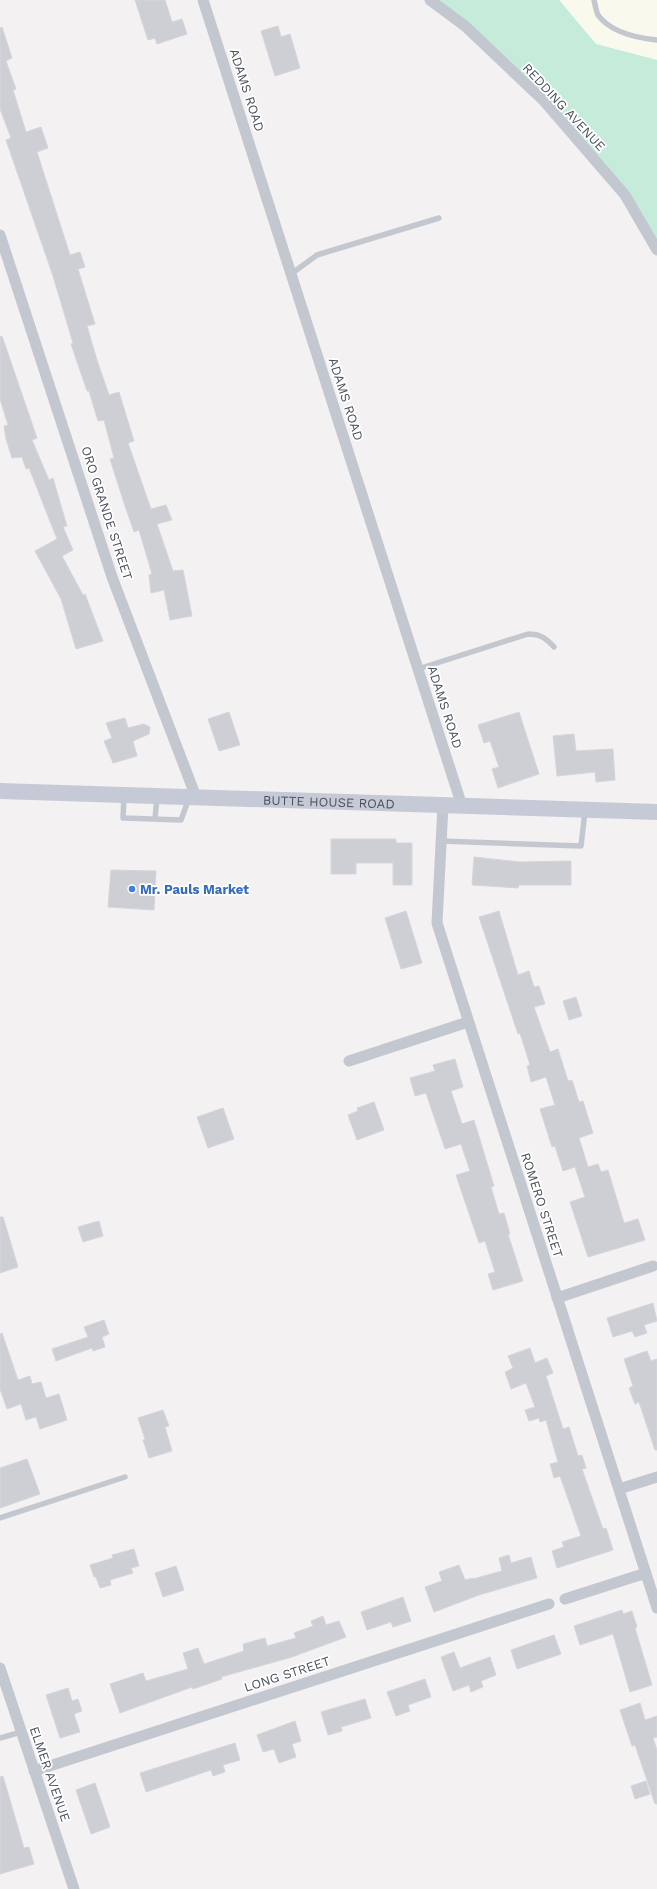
<svg xmlns="http://www.w3.org/2000/svg" width="657" height="1889" font-family="'Work Sans',sans-serif">
<style>
.commercial{fill:#faf9ed}
.green{fill:#c5ebdb}
.building{fill:#cecfd4;stroke:#d5d6db}
.lines{fill:none;stroke-linecap:round;stroke-linejoin:round}
.lane{stroke:#c3c8d0;stroke-width:5.5}
.street{stroke:#c3c8d0;stroke-width:11}
.secondary{stroke:#c6cad7;stroke-width:16}
.shop-dot{fill:#3f7fe0;stroke:#fff;stroke-width:1.5}
.labels{text-anchor:middle;dominant-baseline:central;stroke-width:3.5;stroke-linejoin:round;paint-order:stroke}
.street-label{font-size:13px;fill:#4a505c;stroke:#fff}
.shop-label{font-size:13px;font-weight:bold;fill:#366cbe;stroke:#fff;text-anchor:start}
</style>
<rect width="100%" height="100%" fill="#f3f1f1"/>
<path class="commercial" d="M559 0H657V60L596 44Z"/>
<path class="green" d="M430 0H559L596 44 657 60V250L625 195 543 100Z"/>
<path class="building" d="M135 0H165L172 22 182 19 187 34 157 44 155 38 148 40Z
M278 26 281 37 290 34 300 68 275 76 261 31Z
M2 27 12 58 6 61 16 89 13 90 26 132 41 127 48 148 37 152 70 255 80 252 85 267 78 269 95 324 87 326 97 360 109 395 119 392 134 441 128 443 151 509 166 505 172 520 157 524 173 571 183 570 192 616 170 620 164 590 151 593 149 575 152 574 139 530 134 532 125 506 110 459 114 458 104 420 98 421 89 391H87L71 344 73 343 53 276 6 140 11 138 0 109V28Z
M2 336 37 438 32 440 49 480 53 478 67 526 63 527 73 550 62 556 83 595 85 594 103 641 76 649 61 599 35 551 57 539 29 468 26 469 22 457 12 458 6 439 4 426 8 425 0 399V337Z
M229 712 240 745 219 751 208 719Z
M519 712 539 774 498 788 492 769 499 767 490 741 484 743 478 725Z
M125 718 128 728 144 724 150 727 149 734 133 741 137 756 113 763 104 741 112 738 106 723Z
M574 734 576 751 613 749 615 780 596 782 595 772 557 776 553 736Z
M331 839H396V843H412V885H393V863H356V874H331Z
M474 857 520 862 571 861V885H519L518 888 472 885Z
M111 870 156 871 154 910 108 907Z
M406 911 422 963 401 969 385 918Z
M499 911 518 975 529 971 534 987 539 986 545 1004 534 1007 550 1052 558 1049 568 1081 572 1080 579 1102 583 1101 593 1133 579 1138 588 1167 598 1164 601 1172 608 1170 624 1223 638 1219 645 1240 588 1257 570 1202 585 1197 575 1167 563 1171 555 1146 552 1147 540 1109 555 1105 546 1077 531 1082 527 1066 530 1065 520 1033 518 1034 479 917Z
M576 997 582 1016 569 1020 563 1001Z
M455 1059 463 1087 451 1091 462 1124 474 1120 494 1186 491 1187 499 1214 504 1213 510 1234H508L523 1281 493 1290 488 1274 495 1272 485 1241 479 1243 456 1175 470 1171 461 1144 445 1149 426 1093 415 1096 410 1078 435 1071 433 1065Z
M374 1102 384 1130 357 1140 348 1115 358 1111 357 1108Z
M223 1108 234 1139 208 1148 197 1117Z
M0 1217H3L18 1267 0 1273Z
M99 1221 103 1236 83 1242 78 1227Z
M653 1303 657 1321 644 1325 647 1333 635 1337 632 1331 613 1337 607 1318Z
M104 1320 109 1334 102 1337 105 1347 93 1351 92 1348 56 1361 52 1349 88 1337 84 1327Z
M2 1333 18 1380 30 1376 32 1384 41 1382 46 1398 59 1394 67 1420 40 1429 36 1417 26 1420 21 1404 7 1409 0 1389V1334Z
M530 1348 535 1363 547 1358 553 1373 546 1376 563 1429 569 1427 578 1456 582 1455 586 1468 582 1469 603 1529 606 1528 613 1550 557 1568 552 1551 564 1547 562 1542 581 1536 560 1476 554 1478 550 1464 558 1462 546 1420 540 1422 539 1418 529 1421 525 1410 535 1407 526 1383 511 1389 505 1372 513 1368 508 1356Z
M647 1351 651 1361 657 1359V1450H655L639 1402 635 1404 629 1388 633 1386 624 1359Z
M163 1410 169 1426 165 1427 172 1451 149 1458 143 1440 145 1439 138 1418Z
M27 1459 40 1494 0 1508V1468Z
M134 1549 139 1566 131 1568 133 1573 110 1580 111 1585 100 1588 96 1577H94L90 1565 113 1558 112 1555Z
M509 1555 511 1563 531 1557 537 1578 479 1595 434 1612 425 1587 442 1581 439 1572 459 1565 465 1580 473 1578V1579L502 1571 499 1558Z
M176 1566 184 1590 163 1597 155 1573Z
M403 1597 411 1621 393 1627 391 1622 367 1630 361 1612Z
M622 1610 623 1614 632 1611 637 1627 635 1628 652 1685 630 1692 613 1634 580 1645 574 1626Z
M323 1616 326 1625 339 1621 346 1637 292 1657 221 1677 222 1679 193 1689 192 1687 120 1713 110 1684 143 1673 146 1681 188 1669 183 1653 198 1648 204 1664 244 1651 243 1644 265 1638 267 1646 296 1638 294 1633 313 1626 311 1621Z
M554 1635 561 1654 517 1669 511 1650Z
M454 1652 460 1668 490 1657 496 1675 481 1681 483 1687 471 1692 469 1685 453 1691 441 1657Z
M425 1679 431 1697 408 1705 410 1711 396 1716 387 1692Z
M68 1688 72 1701 78 1699 82 1711 74 1714 80 1732 60 1738 46 1695Z
M365 1699 371 1718 341 1727 342 1731 328 1735 321 1712Z
M640 1703 645 1720 657 1716V1737L653 1738 657 1750V1804H655L635 1745 632 1746 620 1710Z
M295 1721 301 1741 292 1744 296 1757 279 1763 274 1749 263 1752 257 1735Z
M235 1743 240 1760 223 1765 225 1772 213 1776 211 1770 146 1792 140 1773Z
M3 1776 24 1848 29 1847 34 1864 0 1874V1777Z
M646 1781 650 1794 635 1799 631 1786Z
M95 1783 110 1827 91 1834 76 1790Z"/>
<g class="lines">
<path class="lane" d="M594 0C595 4 596 11 598 15 611 33 637 38 657 40
M291 274 317 255 439 218
M418 669 528 634C540 634 546 638 554 647
M124 795 123 818 181 820 189 798
M155 819 157 797
M441 841 581 846 585 811
M0 1518 125 1477
M0 1738 21 1732"/>
<path class="street" d="M203 0 462 806
M430 0 465 26 543 100 625 195 657 250
M0 235 112 577 196 797
M443 805 437 923 657 1608
M349 1061 468 1022
M557 1298 653 1266
M619 1489 657 1477
M565 1599 646 1573
M0 1668 74 1889
M34 1771 549 1604"/>
<path class="secondary" id="s1" d="M0 791 657 812"/>
</g>
<circle class="shop-dot" cx="132" cy="889" r="4"/>
<g class="labels">
<g class="street-label">
<text transform="translate(247 90) rotate(72)">ADAMS ROAD</text>
<text transform="translate(564 107) rotate(47)">REDDING AVENUE</text>
<text transform="translate(346 399) rotate(72)">ADAMS ROAD</text>
<text transform="translate(107 513) rotate(72)">ORO GRANDE STREET</text>
<text transform="translate(445 707) rotate(72)">ADAMS ROAD</text>
<text stroke="none"><textPath href="#s1" startOffset="329">BUTTE HOUSE ROAD</textPath></text>
<text transform="translate(542 1205) rotate(72)">ROMERO STREET</text>
<text transform="translate(287 1674) rotate(-18)">LONG STREET</text>
<text transform="translate(50 1774) rotate(71)">ELMER AVENUE</text>
</g>
<g class="shop-label">
<text x="140" y="889">Mr. Pauls Market</text>
</g>
</g>
</svg>
